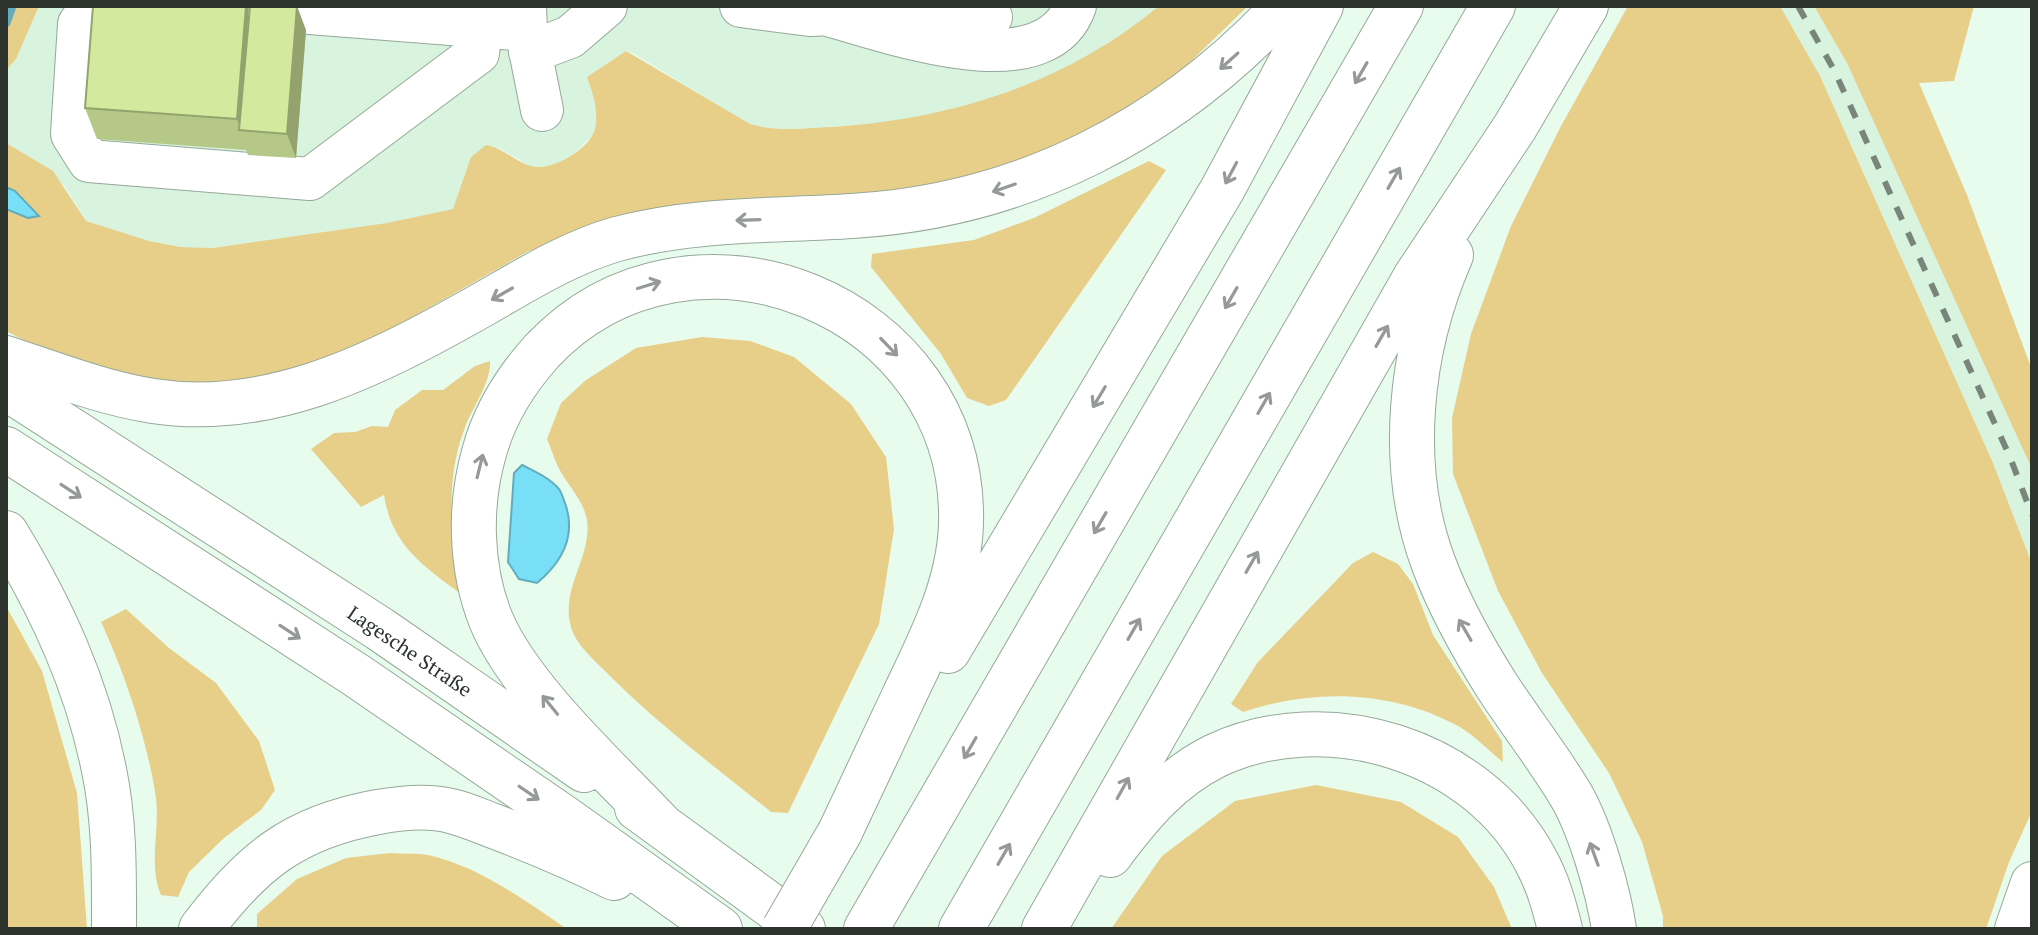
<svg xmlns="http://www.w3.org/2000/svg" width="2038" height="935" font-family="'PT Serif',serif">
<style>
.built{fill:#d8f3de}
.green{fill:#e7ce89}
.water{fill:#79dff7;stroke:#62acbb;stroke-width:2}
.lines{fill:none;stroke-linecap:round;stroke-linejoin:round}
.stream{stroke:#62acbb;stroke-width:9}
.minor-casing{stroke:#96a89a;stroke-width:44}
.highway-casing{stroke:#96a89a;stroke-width:46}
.minor{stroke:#fff;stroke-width:42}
.highway{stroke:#fff;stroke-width:44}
.rail{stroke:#79857b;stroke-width:6;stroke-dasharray:14 14;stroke-linecap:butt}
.highway-bridge-casing{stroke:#96a89a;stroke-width:46;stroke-linecap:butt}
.highway-bridge{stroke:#fff;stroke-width:44}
.wall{fill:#b5c887}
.shaded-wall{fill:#94a36e}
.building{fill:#d3e99d;stroke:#94a36e;stroke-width:2}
.oneway{stroke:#969a96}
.labels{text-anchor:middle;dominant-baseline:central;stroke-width:8;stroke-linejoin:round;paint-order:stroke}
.street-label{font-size:20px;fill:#2d342e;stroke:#fff}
</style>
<rect width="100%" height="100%" fill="#e8fced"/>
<path class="built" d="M39 6H1159L1139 22 1088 56 1039 80 985 101 935 114 876 124 769 130 750 125 635 54 626 51 587 77 594 96 597 118 593 135 566 160 549 166 532 167 498 147 460 191 453 209 387 223 213 248 180 247 149 241 86 221 65 186 6 143V70L16 59Z
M1780 6H1814L1847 63 2027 454 2032 469V564L1993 463 1820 76Z"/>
<path class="green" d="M6 6H39L16 59 6 70Z
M1159 6H1248L1184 68 1133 106 1076 139 1007 166 933 189 590 229 527 252 355 350 314 366 227 383 157 381 43 350 6 331V209L28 218 15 192 6 187V143L53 171 86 221 149 241 180 247 213 248 387 223 453 209 471 157 486 145C504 148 515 162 531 166 551 172 587 150 594 132 600 114 593 94 587 77L626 51 750 124C776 132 803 128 830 127 950 120 1065 84 1159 6Z
M1628 6H1780L1820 76 1993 463 2032 564V811L2009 862 1986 929H1663V916L1642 842 1609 773 1542 673 1498 591 1453 474 1452 418 1471 334 1511 226 1561 126Z
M1814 6H1974L1954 81 1919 83 1967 195 2032 370V469L1847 63Z
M1149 161 1166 170 1006 400 989 406 967 398 941 354 871 267 872 254 974 240 1034 218Z
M702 337 750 341 794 357 851 404 886 457 894 529 879 624 788 813 771 812C714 766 655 722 604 670 592 658 575 643 571 627 560 588 592 558 587 520 583 499 568 486 558 467 554 458 551 448 547 439L561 403 586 380 636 348Z
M490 361C491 384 472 407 464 430 444 484 451 542 465 597 425 567 392 547 384 495L361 507 311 449 334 433 355 432 372 426 388 427 395 410 422 390H443L475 366Z
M1373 552 1398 564 1413 584 1433 635 1502 741 1503 762C1489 751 1475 736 1460 727 1393 690 1314 688 1243 712L1231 704 1258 662 1353 563Z
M6 606 42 671 77 793 87 929H6Z
M126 609 169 648 216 683 259 741 275 790 261 810 224 838 189 872 178 897 161 895C148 865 160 831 156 798 148 743 125 673 101 622Z
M1316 785 1401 802 1458 837 1494 887 1512 929H1111L1162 856 1235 801Z
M390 853C402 854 416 853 428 855 480 867 523 899 567 929H257V914L297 879 346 858Z"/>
<path class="water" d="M6 187 15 191 39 216 28 218 6 209Z
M522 465C534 471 550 478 559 489 562 493 564 501 566 506 576 538 561 563 537 583L519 579 508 562 514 473Z"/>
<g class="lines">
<path class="stream" d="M6 23 12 6"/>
<defs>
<path id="minor" d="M92 6 79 24 72 134 89 161 310 179 478 53 481 27
M218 6 526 30
M525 6 526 30 542 110
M741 6 810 15 906 11 991 17
M828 15C888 31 1045 90 1075 6
M530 52 570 37 606 6
M2016 929 2032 883"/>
<path id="highway" d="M1451 255C1410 349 1397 464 1433 562 1449 605 1473 648 1497 686 1521 723 1549 758 1572 797 1591 831 1608 890 1614 929
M6 358C54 374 103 393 153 401 264 418 368 369 462 316 512 289 561 255 617 239 695 218 773 221 852 216 1022 206 1169 130 1284 6
M6 388 380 629 584 770
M6 449 356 675 563 817 720 929
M6 533C51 607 87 684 104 770 115 822 114 876 114 929
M948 651 1222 190 1321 6
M637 808 803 929
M660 824C608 769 519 688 491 620 470 568 469 505 484 453 494 415 516 380 542 351 691 193 967 305 961 524 959 587 929 643 903 698 882 743 861 787 840 832
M1110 855C1139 816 1170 778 1215 756 1327 703 1478 750 1536 861 1548 883 1554 905 1560 929
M201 929C251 862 294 827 378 812 400 808 428 805 451 811 464 814 478 820 491 825 533 841 574 858 614 878
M866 929 1401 6
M961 929 1493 6
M1044 929 1416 276 1515 127 1586 6"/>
</defs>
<use href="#minor" class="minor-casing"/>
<use href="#highway" class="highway-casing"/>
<use href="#minor" class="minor"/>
<use href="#highway" class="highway"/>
<path class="rail" d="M1798 6 1834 70 2010 457 2032 515"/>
<defs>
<path id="highway-bridge" d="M784 929 840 832"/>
</defs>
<use href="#highway-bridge" class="highway-bridge-casing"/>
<use href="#highway-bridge" class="highway-bridge"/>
</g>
<path class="wall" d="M306 30 296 158 248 155 246 150 97 139 85 108Z"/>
<path class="shaded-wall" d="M246 6H249L241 131 237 119Z
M297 6 306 30 296 158 287 134Z"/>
<path class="building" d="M93 6H246L237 119 85 108Z
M250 6H297L287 134 239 130Z"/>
<defs><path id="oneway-shaft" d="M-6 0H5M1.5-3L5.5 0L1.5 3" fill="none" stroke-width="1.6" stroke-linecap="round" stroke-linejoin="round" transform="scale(2)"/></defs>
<g class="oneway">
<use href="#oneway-shaft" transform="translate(1229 61) rotate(138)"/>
<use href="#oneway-shaft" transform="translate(1361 73) rotate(120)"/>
<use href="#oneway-shaft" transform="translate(1231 173) rotate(118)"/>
<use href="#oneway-shaft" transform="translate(1394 178) rotate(-60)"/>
<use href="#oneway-shaft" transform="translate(1004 188) rotate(161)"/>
<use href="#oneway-shaft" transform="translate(748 220) rotate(178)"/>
<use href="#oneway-shaft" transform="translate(649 285) rotate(-17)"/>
<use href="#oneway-shaft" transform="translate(502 294) rotate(150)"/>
<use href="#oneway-shaft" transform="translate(1231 298) rotate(120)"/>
<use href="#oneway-shaft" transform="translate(1382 336) rotate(-60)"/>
<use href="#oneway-shaft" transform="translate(889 347) rotate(46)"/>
<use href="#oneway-shaft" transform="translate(1099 397) rotate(121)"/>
<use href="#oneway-shaft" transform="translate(1264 403) rotate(-60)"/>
<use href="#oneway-shaft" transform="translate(480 466) rotate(-76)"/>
<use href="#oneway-shaft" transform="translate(71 491) rotate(33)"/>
<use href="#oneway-shaft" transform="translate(1100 523) rotate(120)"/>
<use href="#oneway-shaft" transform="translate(1252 562) rotate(-60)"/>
<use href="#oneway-shaft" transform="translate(1134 629) rotate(-60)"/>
<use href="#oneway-shaft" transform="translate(1465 630) rotate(-120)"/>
<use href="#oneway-shaft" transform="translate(290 632) rotate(33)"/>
<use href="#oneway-shaft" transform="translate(550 705) rotate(-129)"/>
<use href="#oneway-shaft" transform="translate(970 748) rotate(120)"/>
<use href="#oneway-shaft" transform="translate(1123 788) rotate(-61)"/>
<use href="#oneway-shaft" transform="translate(529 793) rotate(34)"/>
<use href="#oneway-shaft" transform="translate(1004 854) rotate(-60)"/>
<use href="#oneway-shaft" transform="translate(1594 854) rotate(-110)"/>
</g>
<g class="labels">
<g class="street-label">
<text transform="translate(410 651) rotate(34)">Lagesche Straße</text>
</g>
</g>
<rect width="2038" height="935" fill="none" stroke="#2d342e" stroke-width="16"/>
</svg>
